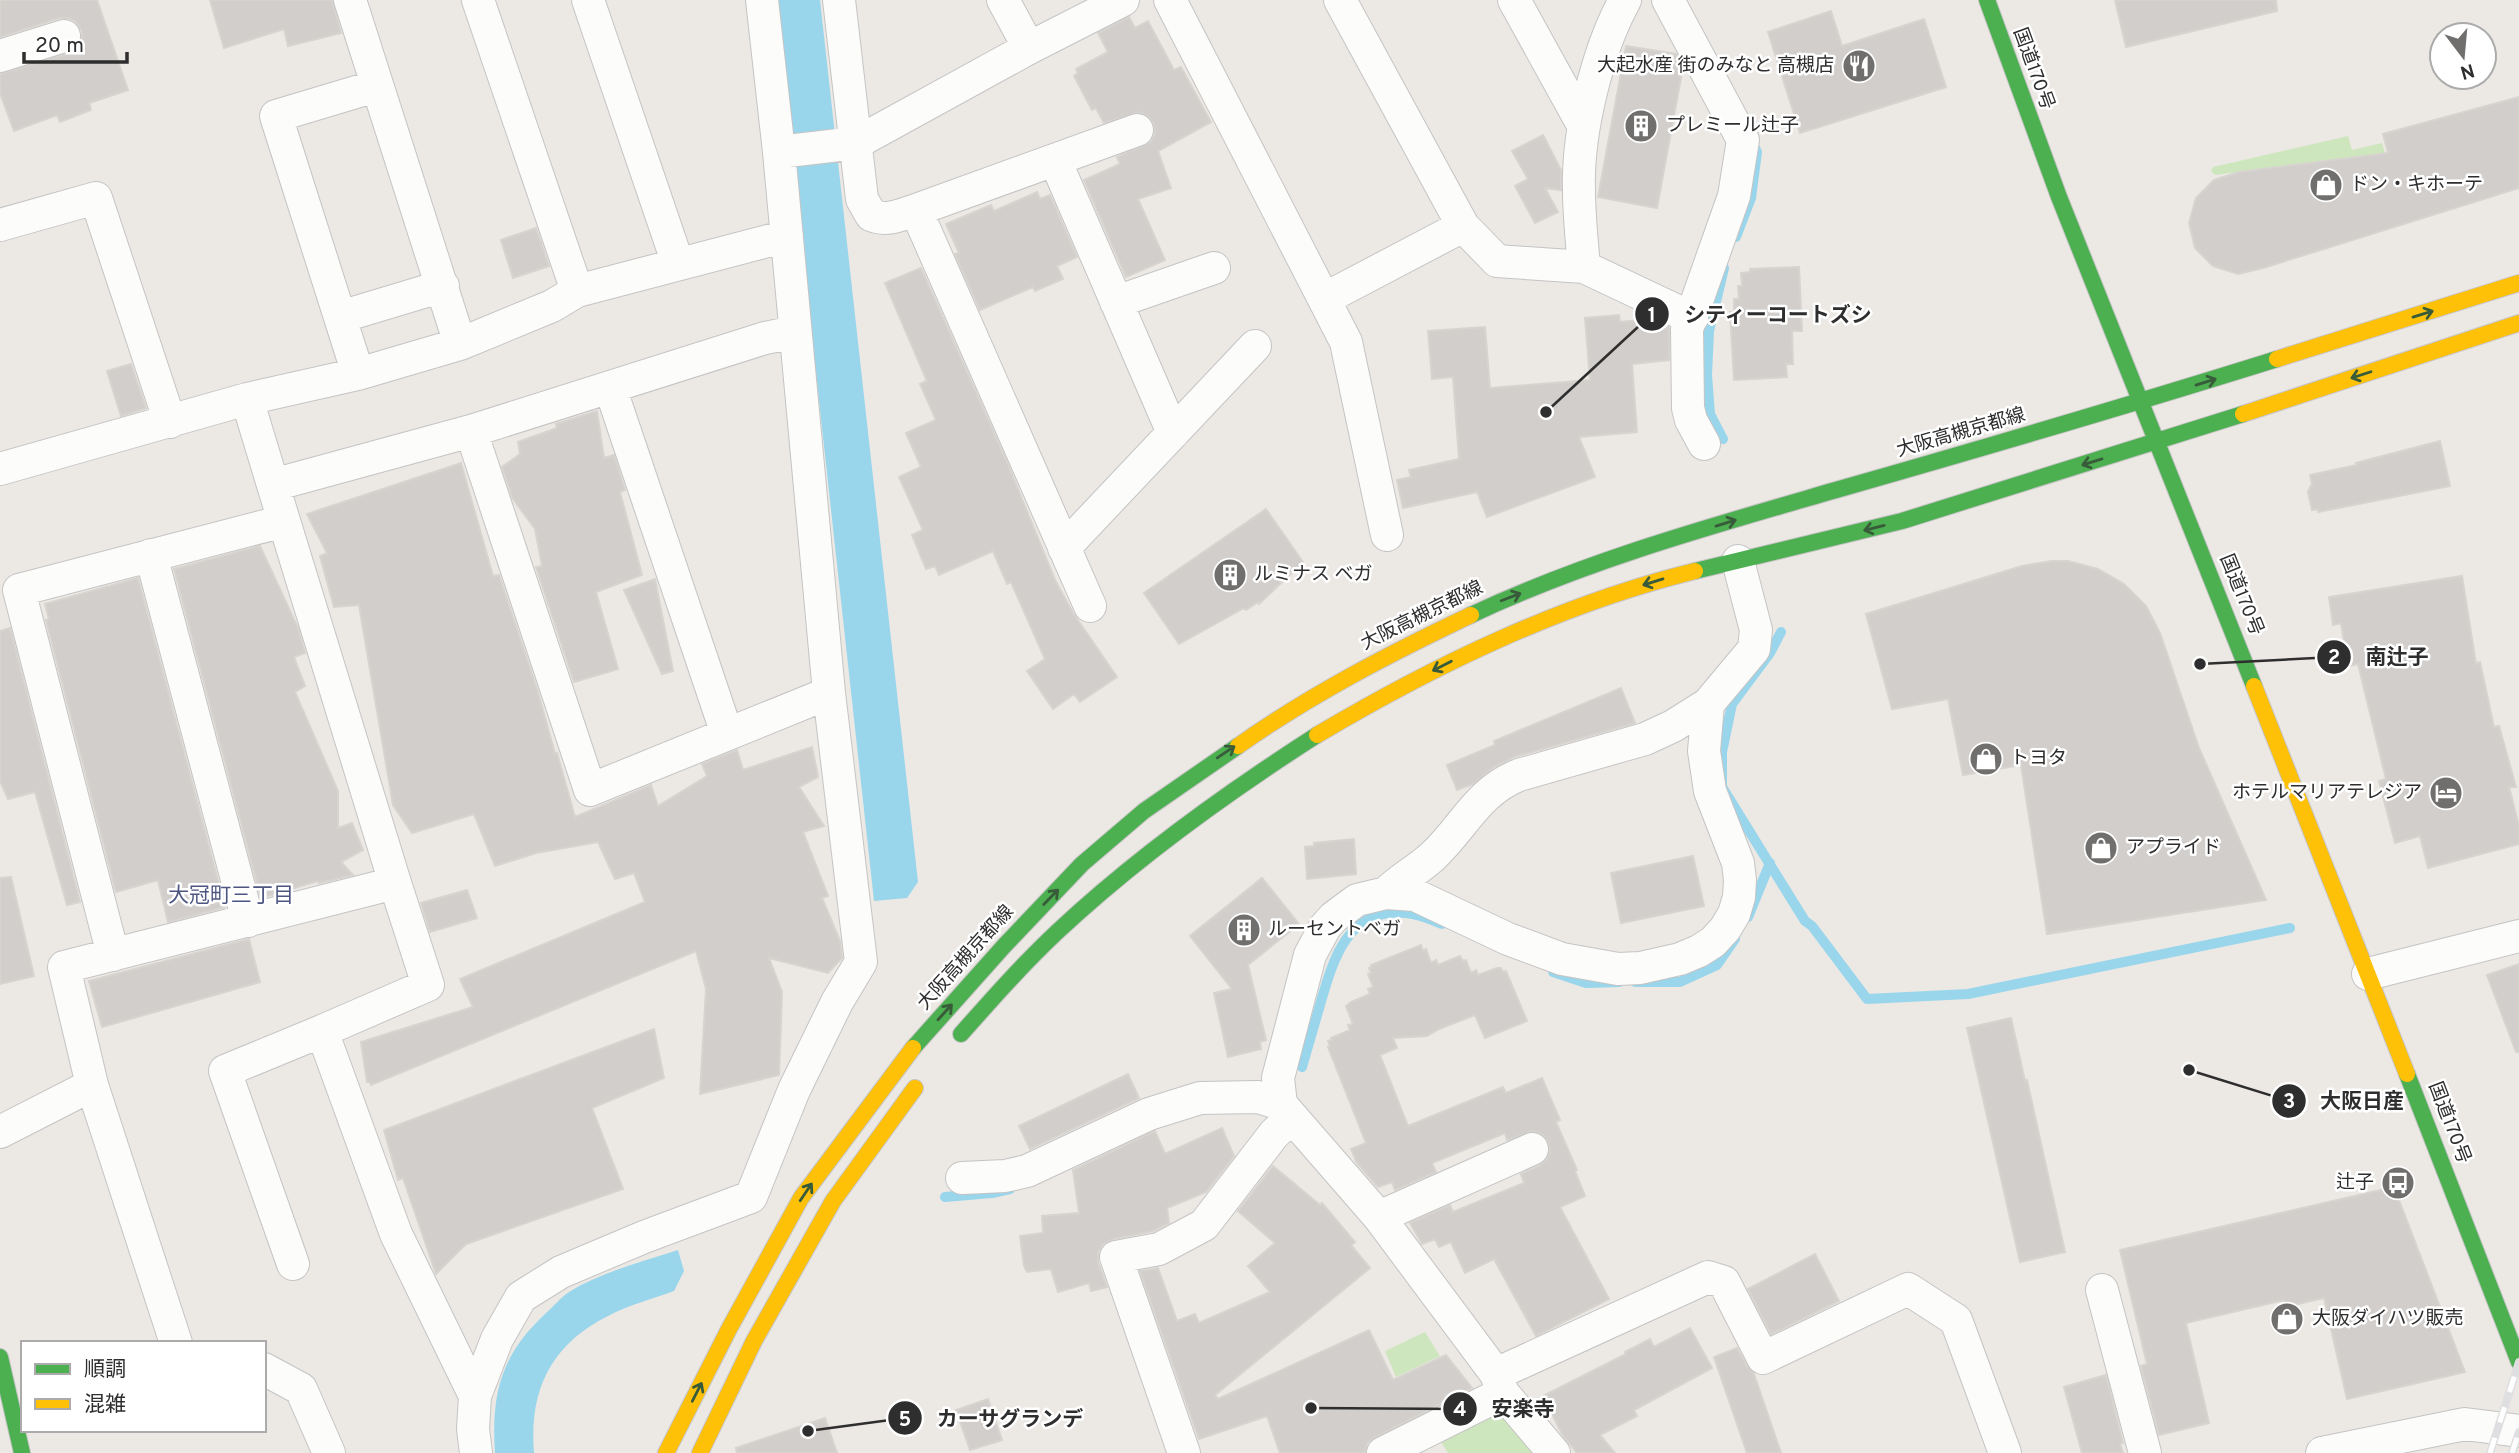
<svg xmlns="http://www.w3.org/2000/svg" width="2519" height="1453" font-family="Overpass,'Noto Sans JP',sans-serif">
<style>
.green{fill:#cee6be}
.water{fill:#99d6ec}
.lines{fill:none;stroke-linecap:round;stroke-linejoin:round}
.stream{stroke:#99d6ec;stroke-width:10}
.building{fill:#d1cecb;stroke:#d7d4d0;stroke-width:2}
.street-casing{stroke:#c5c4c5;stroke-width:34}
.fast-casing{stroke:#c5c4c5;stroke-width:18}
.slow-casing{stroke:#c5c4c5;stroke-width:18}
.street{stroke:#fcfcfb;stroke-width:32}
.fast{stroke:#4caf50;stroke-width:16}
.slow{stroke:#ffc107;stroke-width:16}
.rail-casing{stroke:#dfdfe1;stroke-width:8}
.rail{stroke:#fff;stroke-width:5;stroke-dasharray:16;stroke-linecap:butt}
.oneway{stroke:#385b3a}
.labels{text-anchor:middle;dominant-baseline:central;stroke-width:5;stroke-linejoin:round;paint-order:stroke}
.poi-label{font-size:19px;fill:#2e2e2e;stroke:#fff;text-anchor:start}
.street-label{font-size:19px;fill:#2e2e2e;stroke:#fff}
.neighbourhood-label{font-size:21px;fill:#4d5680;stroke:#fff}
.leader{fill:none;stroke:#2e2e2e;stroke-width:2.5}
.callout-dot{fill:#2e2e2e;stroke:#fff;stroke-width:2.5}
.mark-label{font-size:21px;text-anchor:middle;font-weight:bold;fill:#fff}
.callout-label{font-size:21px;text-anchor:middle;font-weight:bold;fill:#2e2e2e;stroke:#fff;stroke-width:5;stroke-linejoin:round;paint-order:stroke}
</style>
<rect width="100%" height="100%" fill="#ece8e4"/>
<path class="green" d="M2348 136 2352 150 2382 143 2385 153 2215 175 2211 171 2213 167Z
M1425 1332 1440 1356 1396 1377 1385 1351Z
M1497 1413 1505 1416 1537 1453H1448L1440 1440Z"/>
<path class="water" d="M775 0H820L918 882 907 898 874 901Z
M678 1250 684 1271 674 1291C652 1299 629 1305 608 1316 550 1345 529 1391 534 1453H495C491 1394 501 1355 545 1314 553 1307 560 1298 569 1292 601 1272 642 1262 678 1250Z"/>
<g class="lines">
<path class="stream" d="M1736 237 1751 198 1757 152 1755 148
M1723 439 1710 414 1707 375 1709 331 1724 268
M1781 632 1770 653 1732 704 1722 752V787L1805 921 1812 926 1867 999 1968 994 2290 928
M1748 917 1770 863
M1553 972 1586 983 1619 982
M1635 982H1680L1717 965 1735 939
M1302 1067C1308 1046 1314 1025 1320 1005 1333 960 1347 907 1406 913 1419 914 1430 919 1442 924
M945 1197 992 1193 1010 1189"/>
</g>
<path class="building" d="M0 0H97L128 90 89 103 91 110 60 122 57 115 14 131 0 93V74L70 53 77 49 82 41V31L76 22 69 18H59L0 37Z
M210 0H332L341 33 288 46 284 29 224 48Z
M2115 0H2276L2277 11 2126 47Z
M1831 11 1842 46 1924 19 1946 87 1800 133 1768 32Z
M1129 17 1135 28 1148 21 1174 70 1181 67 1211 122 1158 151 1171 188 1138 199 1165 260 1126 277 1084 180 1120 164 1117 157 1151 142 1155 134 1154 124 1148 116 1140 112 1104 123 1096 108 1092 110 1074 76 1078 73 1076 69 1108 52 1098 33Z
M1626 46 1676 54 1683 67 1657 208 1598 197Z
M2519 97V188L2263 268 2238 274 2213 266 2195 248 2189 223 2196 198 2214 180 2239 172 2388 153 2383 134Z
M1543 135 1561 170V190L1545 188 1558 212 1535 223 1515 186 1528 179 1512 151Z
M1037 192 1040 199 1050 195 1077 257 1057 266 1063 279 1035 291 1033 287 980 310 955 254 959 253 946 224 991 205 994 211Z
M536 228 549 266 513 278 501 240Z
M1799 267 1802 331H1792L1793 364H1786L1787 377 1734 380 1730 312H1734V299H1739L1738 286H1742L1741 273 1750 272V269Z
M921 268 1009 467 1055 580 1073 613 1117 677 1080 702 1074 694 1053 709 1027 671 1045 659 1011 582 1007 584 993 551 939 575 935 566 926 569 912 535 923 530 899 477 921 467 906 433 936 420 920 384 927 381 885 283Z
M1619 315 1620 322 1650 319V324H1661L1669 327V360L1632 364 1637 432 1579 437 1595 477 1487 517 1477 492 1403 508 1397 480 1411 477 1409 470 1459 459 1453 377 1432 379 1428 331 1485 327 1490 388 1590 380 1585 318Z
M131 364 146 408 121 416 107 371Z
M597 411 604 458 614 455 625 490 620 492 642 575 596 592 618 669 574 682 536 567 542 566 535 529 513 499 502 467 520 454 518 442 557 428 556 424Z
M2440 441 2450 486 2318 512V509L2312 510 2308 492 2312 484 2310 475 2357 465 2356 463Z
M461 463 493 576 499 575 538 692 555 754 557 753 575 817 651 785 658 806 707 776 702 764 737 750 743 770 812 747 818 777 799 787 824 826 803 832 828 896 822 898 840 941 842 958 828 973 769 958 782 992 779 1075 700 1094 706 989 696 951 371 1085 370 1082H367L361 1042 473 1007 460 979 645 902 634 873 615 879 598 842 536 853 495 866 474 814 412 833 393 805 359 605 334 607 320 556 327 553 307 514Z
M1266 509 1303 562 1259 604 1258 602 1246 610 1244 608 1179 644 1144 593Z
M260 546 298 628 305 653 294 657 305 686 295 692 338 791V828L352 823 363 850 341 862 353 875 319 883 318 881 261 898 174 569Z
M2052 561H2068L2098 569 2124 584 2146 606 2160 633 2199 748 2266 900 2047 934 2021 765 1963 775 1948 699 1892 709 1866 614 2022 566Z
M2462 576 2476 664 2480 662 2494 727 2499 726 2516 787H2509L2519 826V844L2428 868 2420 836 2395 843 2379 781 2386 779 2358 664 2348 666 2341 623 2333 625 2329 597Z
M138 578 225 907 168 922 158 880 116 892 46 620 49 619 45 604Z
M655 579 673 671 662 674 624 590Z
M10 628 80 902 67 905 35 792 8 799 0 781V631Z
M1621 688 1635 723 1514 757 1494 767 1473 784 1457 790 1447 765 1495 745 1494 741Z
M1354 839 1356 874 1307 879 1305 847 1314 846V843Z
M1693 856 1704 906 1621 923 1611 873Z
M11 877 34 976 0 984V878Z
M1262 878 1299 924 1248 965 1266 1040 1260 1042 1261 1049 1228 1057 1214 993 1232 989 1190 936Z
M467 890 477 918 430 932 421 903Z
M249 939 260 982 102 1027 89 981Z
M1421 945 1423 951 1426 949 1431 963 1436 960 1438 965 1460 956 1463 961 1466 960 1471 973 1476 970 1478 975 1497 968H1501L1503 972 1506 971 1527 1021 1485 1038 1475 1015 1439 1029 1427 1036 1393 1038 1397 1048 1380 1055 1408 1126 1503 1087 1506 1093 1542 1078 1560 1120 1556 1122 1577 1170 1575 1171 1585 1196 1560 1207 1609 1299 1536 1336 1494 1259 1465 1273 1451 1242 1439 1247 1435 1239 1422 1244 1410 1223 1450 1205 1453 1212 1524 1183 1521 1174 1539 1166 1547 1159 1550 1150 1548 1141 1543 1135 1533 1131 1507 1140 1505 1133 1432 1163 1436 1172 1395 1190 1392 1182 1378 1187 1357 1163 1351 1149 1366 1143 1328 1047 1330 1046 1328 1041 1332 1040 1331 1038 1350 1030 1348 1025 1353 1024 1346 1006 1351 1002 1370 994 1368 989 1373 987 1368 974 1371 973 1369 968 1372 967 1371 965Z
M2519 964V1052H2516L2487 975Z
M2011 1018 2025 1081 2027 1080 2065 1252 2020 1262 1967 1028Z
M654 1029 664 1078 592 1108 623 1189 466 1244 436 1274 403 1178 398 1180 384 1130Z
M1128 1074 1139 1098 1030 1149 1019 1126Z
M1222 1128 1234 1156 1206 1192 1167 1208 1169 1223 1153 1231 1113 1239 1103 1244 1098 1252V1262L1107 1287 1091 1291 1089 1283 1058 1292 1051 1269 1027 1272 1024 1266 1020 1236 1043 1233 1042 1216 1079 1213 1073 1170 1155 1131 1165 1154Z
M1273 1166 1320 1205 1322 1203 1355 1242 1351 1245 1370 1268 1215 1395 1218 1399 1369 1330 1393 1380 1446 1355 1472 1388 1375 1437 1367 1443 1365 1453H1280L1267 1416 1199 1439 1140 1271 1158 1268 1177 1321 1195 1314 1199 1323 1270 1292 1248 1266 1275 1243 1238 1211Z
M2394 1187 2465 1372 2347 1399 2324 1298 2285 1307 2284 1300 2186 1323 2209 1423 2159 1435 2141 1366 2147 1364 2120 1250Z
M1815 1254 1839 1301 1771 1334 1748 1289Z
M1690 1328 1712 1368 1634 1410 1637 1416 1600 1435 1615 1453H1577L1562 1434 1543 1396 1626 1354 1625 1352 1650 1339 1654 1347Z
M1737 1348 1747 1366 1754 1374 1781 1453H1747L1714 1357Z
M2106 1375 2123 1443 2120 1444 2123 1453H2082L2064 1387Z
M988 1399 1002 1440 970 1450 956 1410Z
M825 1418 837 1453H737L736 1448Z"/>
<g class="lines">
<defs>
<path id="street" d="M350 0 460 344
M478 0 577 291
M588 0 678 264
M839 0 862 199 871 215C887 222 900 215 916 210L1137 130
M1003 0 1029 48
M1170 0 1346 342 1387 535
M1340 0 1463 226
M1514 0 1583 125
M1625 0C1597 51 1577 133 1579 191 1579 216 1582 242 1584 267L1692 318
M1668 0 1743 140 1734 196 1687 329 1688 408 1691 420 1704 444
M0 56 64 36
M779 152 856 143 1029 48 1123 0
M1055 160 1173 433
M916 210 1090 606
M0 225 96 198 170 422
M1326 298 1463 226 1497 261 1584 267
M1116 302 1214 268
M340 317 443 286
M358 374 276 116 376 86
M610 387 727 734
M247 399 273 485
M471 431 590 790 829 693
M0 469 247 399 358 374 460 344 552 306 577 291 787 236
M1064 548 1255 346
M151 555 248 921
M395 883 273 485 471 431 765 338 795 332
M1386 893C1400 879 1418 870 1433 856 1464 827 1477 792 1519 775L1645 739 1673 726 1708 704
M113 955 19 590 284 521
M2368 974 2519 936
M92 1085 64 967 395 883 428 985 322 1031 396 1234 475 1396
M1281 1104 1278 1078 1310 955 1325 927 1334 917 1357 900 1386 893 1415 895 1508 939 1562 959 1618 969 1640 968 1680 959 1699 951 1713 942 1725 929 1734 914 1739 897 1740 880 1738 863 1710 791 1704 751 1708 704 1754 649 1756 630 1738 561
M0 1132 92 1085 176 1343
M962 1178 1005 1176 1027 1171 1149 1114 1200 1098 1258 1097 1281 1104 1292 1117
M1379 1217 1532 1149
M293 1264 225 1071 322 1031
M2102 1290 2145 1453
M264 1369 301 1389 329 1453
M1496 1374 1708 1277 1724 1282 1763 1358 1908 1289 1956 1320 2005 1453
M476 1453 473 1429 475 1396 497 1339 521 1297 561 1272 644 1237 751 1197 794 1090 837 1002 861 962 829 693 779 152 762 0
M1184 1453 1116 1257 1159 1249 1204 1225 1274 1134 1292 1117 1379 1217 1496 1374 1503 1393 1554 1453
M1383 1453 1503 1393
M2322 1453 2465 1424 2519 1431"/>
<path id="fast" d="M1987 0 2059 197 2254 686
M1695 571 1902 521 2243 414
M1471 615C1588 560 1712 526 1836 490 1983 448 2130 405 2277 359
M961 1034C992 999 1023 964 1057 932 1137 857 1225 794 1317 735
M913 1048 1004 946 1082 864 1144 811 1238 746
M2407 1074 2519 1362
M0 1357 22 1453"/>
<path id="slow" d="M2277 359 2519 283
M2243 414 2519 323
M2254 686 2407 1074
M1317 735C1435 665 1561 604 1695 571
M1238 746C1310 695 1391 653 1471 615
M666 1453 729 1329 801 1198 913 1048
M700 1453 754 1341 833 1201 915 1088"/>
</defs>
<use href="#street" class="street-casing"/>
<use href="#fast" class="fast-casing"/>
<use href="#slow" class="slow-casing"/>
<use href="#street" class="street"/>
<use href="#fast" class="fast"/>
<use href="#slow" class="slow"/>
<defs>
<path id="rail" d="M2490 1453 2519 1362
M2512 1453 2519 1432"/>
</defs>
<use href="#rail" class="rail-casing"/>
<use href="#rail" class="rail"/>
</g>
<defs><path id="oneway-shaft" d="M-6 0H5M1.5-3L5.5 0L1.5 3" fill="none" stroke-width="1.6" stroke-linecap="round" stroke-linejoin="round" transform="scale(1.75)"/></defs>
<g class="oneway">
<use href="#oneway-shaft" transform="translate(2423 314) rotate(-17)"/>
<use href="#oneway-shaft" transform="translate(2361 375) rotate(162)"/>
<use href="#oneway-shaft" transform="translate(2206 382) rotate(-17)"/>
<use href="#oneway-shaft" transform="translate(2092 462) rotate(163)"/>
<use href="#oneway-shaft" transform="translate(1726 523) rotate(-17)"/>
<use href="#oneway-shaft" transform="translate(1874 528) rotate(166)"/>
<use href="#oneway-shaft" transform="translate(1653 582) rotate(163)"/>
<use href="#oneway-shaft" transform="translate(1511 597) rotate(-21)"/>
<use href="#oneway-shaft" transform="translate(1442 666) rotate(153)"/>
<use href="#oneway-shaft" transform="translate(1226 752) rotate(-34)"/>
<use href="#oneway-shaft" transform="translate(1051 897) rotate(-46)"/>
<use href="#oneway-shaft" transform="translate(945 1012) rotate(-48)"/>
<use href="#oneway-shaft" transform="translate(806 1192) rotate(-56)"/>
<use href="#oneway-shaft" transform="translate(697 1392) rotate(-63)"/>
</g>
<defs>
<symbol id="restaurant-disc" viewBox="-11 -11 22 22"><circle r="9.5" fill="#706f6e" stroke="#fff"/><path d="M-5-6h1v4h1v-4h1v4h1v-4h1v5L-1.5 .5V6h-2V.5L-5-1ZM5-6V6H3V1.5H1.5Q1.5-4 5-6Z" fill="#fff"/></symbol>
<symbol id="building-disc" viewBox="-11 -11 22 22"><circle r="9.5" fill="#706f6e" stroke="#fff"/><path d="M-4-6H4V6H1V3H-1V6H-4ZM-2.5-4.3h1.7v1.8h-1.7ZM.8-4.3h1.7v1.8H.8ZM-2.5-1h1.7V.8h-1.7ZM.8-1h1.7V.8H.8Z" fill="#fff"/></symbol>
<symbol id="shop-disc" viewBox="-11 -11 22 22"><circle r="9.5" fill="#706f6e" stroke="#fff"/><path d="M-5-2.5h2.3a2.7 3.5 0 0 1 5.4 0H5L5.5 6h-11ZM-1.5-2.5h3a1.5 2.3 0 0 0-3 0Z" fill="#fff"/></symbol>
<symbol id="hotel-disc" viewBox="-11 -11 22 22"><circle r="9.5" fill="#706f6e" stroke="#fff"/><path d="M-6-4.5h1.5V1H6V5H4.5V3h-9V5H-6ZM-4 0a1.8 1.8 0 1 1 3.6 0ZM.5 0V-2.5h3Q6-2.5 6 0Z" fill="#fff"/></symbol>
<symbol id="bus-disc" viewBox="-11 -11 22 22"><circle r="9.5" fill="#706f6e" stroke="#fff"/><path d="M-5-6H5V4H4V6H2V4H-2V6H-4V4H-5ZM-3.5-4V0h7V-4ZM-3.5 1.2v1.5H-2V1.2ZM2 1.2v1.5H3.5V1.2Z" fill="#fff"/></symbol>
</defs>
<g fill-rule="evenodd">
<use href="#restaurant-disc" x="1840" y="47" width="38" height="38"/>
<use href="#building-disc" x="1622" y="107" width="38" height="38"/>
<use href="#shop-disc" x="2307" y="166" width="38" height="38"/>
<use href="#building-disc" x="1211" y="556" width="38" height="38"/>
<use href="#shop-disc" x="1967" y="740" width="38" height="38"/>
<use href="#hotel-disc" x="2427" y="774" width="38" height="38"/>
<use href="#shop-disc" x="2082" y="829" width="38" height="38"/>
<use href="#building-disc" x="1225" y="911" width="38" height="38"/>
<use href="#bus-disc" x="2379" y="1164" width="38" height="38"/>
<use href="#shop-disc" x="2268" y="1300" width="38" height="38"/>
</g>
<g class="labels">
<g class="poi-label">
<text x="1834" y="66" text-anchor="end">大起水産 街のみなと 高槻店</text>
<text x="1666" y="126">プレミール辻子</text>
<text x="2350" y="185">ドン・キホーテ</text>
<text x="1254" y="575">ルミナス ベガ</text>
<text x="2010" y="759">トヨタ</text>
<text x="2422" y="793" text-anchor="end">ホテルマリアテレジア</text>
<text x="2126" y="848">アプライド</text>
<text x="1268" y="930">ルーセントベガ</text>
<text x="2374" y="1183" text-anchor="end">辻子</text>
<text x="2312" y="1319">大阪ダイハツ販売</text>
</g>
<g class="street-label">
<text transform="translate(2033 69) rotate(70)">国道170号</text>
<text transform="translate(1961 433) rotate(-16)">大阪高槻京都線</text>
<text transform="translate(2241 595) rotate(68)">国道170号</text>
<text transform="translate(1422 616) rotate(-26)">大阪高槻京都線</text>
<text transform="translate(966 958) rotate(-48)">大阪高槻京都線</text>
<text transform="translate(2449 1123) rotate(69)">国道170号</text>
</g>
<g class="neighbourhood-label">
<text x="231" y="896">大冠町三丁目</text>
</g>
</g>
<path class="leader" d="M1546 412L1652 314M2200 664L2334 657M2189 1070L2289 1101M1311 1408L1460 1409M808 1431L905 1418"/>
<g class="callout-dot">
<circle cx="1546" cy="412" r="7"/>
<circle cx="2200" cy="664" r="7"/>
<circle cx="2189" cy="1070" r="7"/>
<circle cx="1311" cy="1408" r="7"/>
<circle cx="808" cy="1431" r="7"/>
<circle cx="1652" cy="314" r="18"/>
<circle cx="2334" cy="657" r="18"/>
<circle cx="2289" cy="1101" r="18"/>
<circle cx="1460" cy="1409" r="18"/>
<circle cx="905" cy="1418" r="18"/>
</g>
<g class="mark-label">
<text x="1652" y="322">1</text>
<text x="2334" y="664">2</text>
<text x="2289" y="1108">3</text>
<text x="1460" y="1416">4</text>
<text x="905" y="1426">5</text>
</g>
<g class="callout-label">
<text x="1778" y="322">シティーコートズシ</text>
<text x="2397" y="664">南辻子</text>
<text x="2362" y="1108">大阪日産</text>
<text x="1523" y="1416">安楽寺</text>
<text x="1010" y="1426">カーサグランデ</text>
</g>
<rect x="21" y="1341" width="245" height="91" fill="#ffffff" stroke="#ababab" stroke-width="2"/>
<rect x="35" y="1364" width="35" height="10" fill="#4caf50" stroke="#ababab" stroke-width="2"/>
<text x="84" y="1376" font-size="21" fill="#2e2e2e">順調</text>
<rect x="35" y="1399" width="35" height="10" fill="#ffc107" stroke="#ababab" stroke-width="2"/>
<text x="84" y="1411" font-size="21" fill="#2e2e2e">混雑</text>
<g transform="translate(2463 56) rotate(164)"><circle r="33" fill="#ffffff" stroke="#ababab" stroke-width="2"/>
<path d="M0-5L12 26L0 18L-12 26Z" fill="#706f6e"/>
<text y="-10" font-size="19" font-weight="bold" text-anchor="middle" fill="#2e2e2e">N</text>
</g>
<path d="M24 52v10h103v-10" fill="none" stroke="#2e2e2e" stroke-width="3.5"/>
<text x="35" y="52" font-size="21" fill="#2e2e2e" stroke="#ffffff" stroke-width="5" paint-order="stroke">20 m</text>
</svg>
